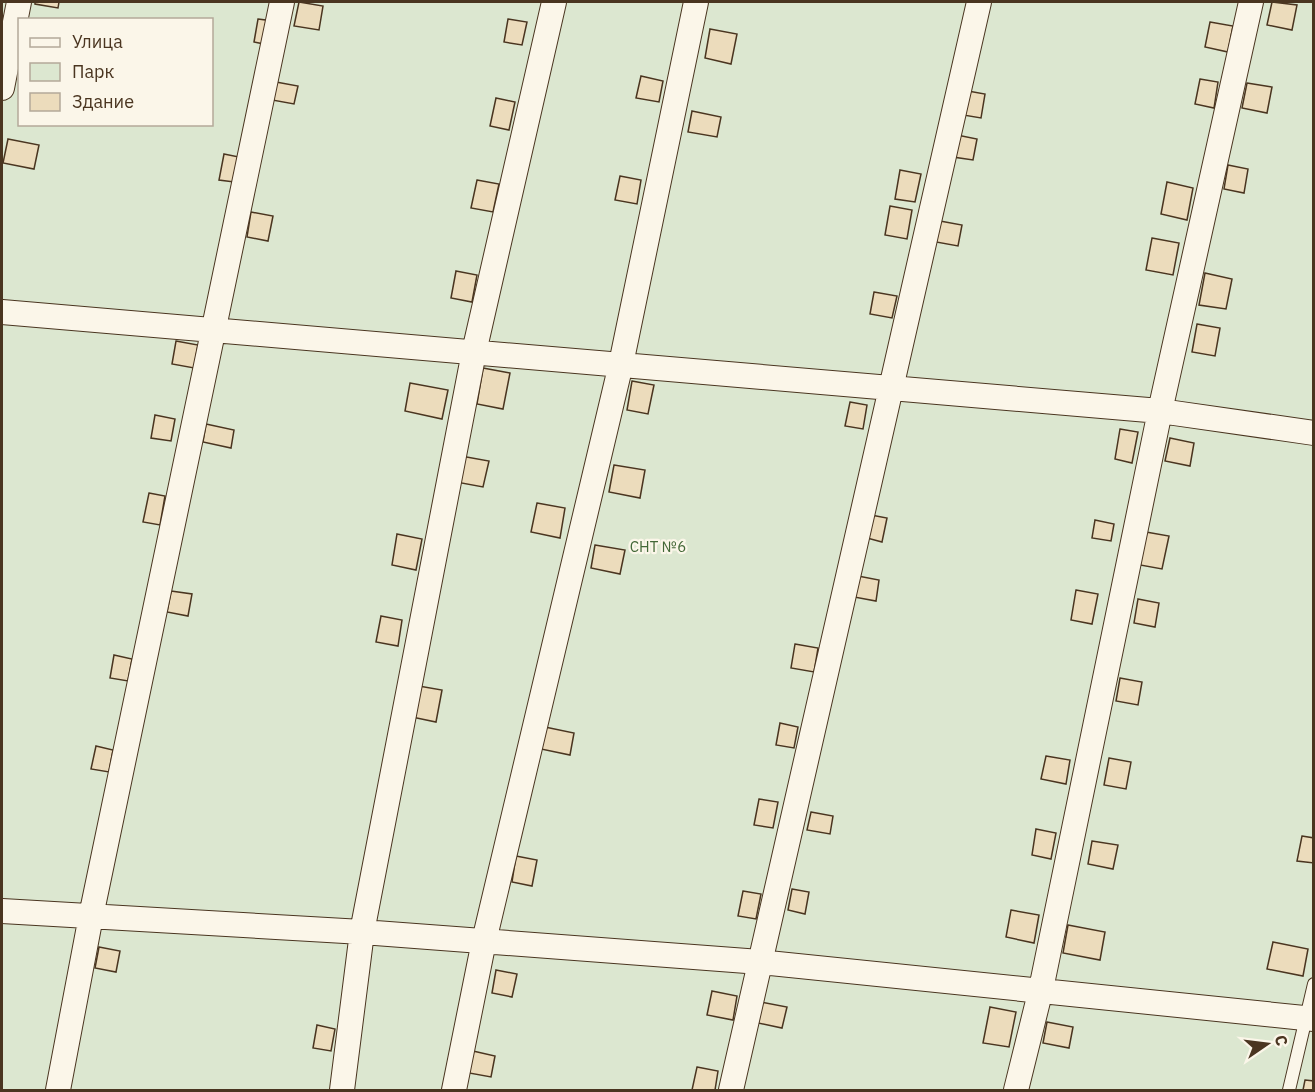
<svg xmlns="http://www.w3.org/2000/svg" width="1315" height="1092" font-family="'IBM Plex Sans',sans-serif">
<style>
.green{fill:#dce7d0;stroke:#887966;stroke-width:1.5;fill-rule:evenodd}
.building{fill:#ecdcbc;stroke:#4a3520;stroke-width:1.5}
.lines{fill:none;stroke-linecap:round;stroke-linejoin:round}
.service-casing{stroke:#4a3520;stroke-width:14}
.minor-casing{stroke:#4a3520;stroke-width:26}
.service{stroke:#fbf6e9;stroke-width:12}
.minor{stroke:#fbf6e9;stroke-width:24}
.labels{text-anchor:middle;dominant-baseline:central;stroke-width:4.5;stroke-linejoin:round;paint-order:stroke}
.park-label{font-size:15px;fill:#436837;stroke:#fbf6e9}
</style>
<rect width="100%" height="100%" fill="#fbf6e9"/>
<path class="green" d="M2 2H1313V1090H2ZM20 20H212V124H20Z"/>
<path class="building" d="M35 2H59L58 8 35 4Z
M299 2 323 6 319 30 294 26Z
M1272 2 1297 5 1292 30 1267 25Z
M258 19 273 21 269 45 254 42Z
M508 19 527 22 522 45 504 42Z
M1210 22 1233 26 1228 52 1205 47Z
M710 29 737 34 731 64 705 58Z
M641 76 663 81 659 102 636 98Z
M1200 79 1218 82 1214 108 1195 104Z
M276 82 298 86 294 104 272 100Z
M1247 83 1272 87 1267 113 1242 108Z
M968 91 985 94 981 118 963 115Z
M496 98 515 102 509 130 490 126Z
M692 111 721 117 717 137 688 132Z
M957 135 977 139 973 160 953 157Z
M8 139 39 145 34 169 3 163Z
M224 154 239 157 234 182 219 180Z
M1228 165 1248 169 1244 193 1224 189Z
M900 170 921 174 915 202 895 199Z
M620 176 641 180 637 204 615 200Z
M477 180 499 184 493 212 471 208Z
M1167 182 1193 188 1187 220 1161 214Z
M890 206 912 210 907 239 885 235Z
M251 212 273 216 268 241 247 237Z
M940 221 962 225 958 246 936 242Z
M1152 238 1179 243 1173 275 1146 270Z
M456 271 477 275 472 302 451 298Z
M1205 273 1232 279 1226 309 1199 305Z
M874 292 897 296 892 318 870 314Z
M1197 324 1220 328 1215 356 1192 352Z
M176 341 198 345 194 368 172 364Z
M483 368 510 373 503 409 477 404Z
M632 381 654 385 648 414 627 410Z
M410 383 448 390 442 419 405 411Z
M850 402 867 405 863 429 845 426Z
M155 415 175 419 171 441 151 438Z
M206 424 234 430 231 448 203 442Z
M1120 429 1138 432 1132 463 1115 459Z
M1170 438 1194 443 1190 466 1165 461Z
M461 456 489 461 483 487 456 482Z
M614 465 645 470 640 498 609 492Z
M149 493 165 496 160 525 143 522Z
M537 503 565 508 560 538 531 532Z
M871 515 887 518 882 542 867 538Z
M1095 520 1114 524 1111 541 1092 538Z
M1146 532 1169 536 1162 569 1140 565Z
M397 534 422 539 416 570 392 565Z
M595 545 625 550 620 574 591 568Z
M858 576 879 580 876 601 854 597Z
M1076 590 1098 594 1092 624 1071 620Z
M171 591 192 594 188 616 167 612Z
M1138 599 1159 603 1155 627 1134 623Z
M381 616 402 620 398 646 376 642Z
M795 644 818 648 814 672 791 668Z
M114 655 132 659 128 681 110 678Z
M1120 678 1142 682 1138 705 1116 701Z
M413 685 442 690 436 722 407 716Z
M780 723 798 727 794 748 776 745Z
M545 727 574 733 570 755 541 749Z
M96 746 113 750 109 772 91 769Z
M1046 756 1070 760 1066 784 1041 779Z
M1109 758 1131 762 1126 789 1104 785Z
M759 799 778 802 773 828 754 825Z
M811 812 833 816 830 834 807 830Z
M1036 829 1056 833 1051 859 1032 855Z
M1302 836 1314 838V863L1297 861Z
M1092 841 1118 845 1113 869 1088 864Z
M516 856 537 860 532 886 512 882Z
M792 889 809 892 805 914 788 910Z
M743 891 761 894 756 919 738 916Z
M1011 910 1039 915 1034 943 1006 937Z
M1068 925 1105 932 1100 960 1063 953Z
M1273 942 1308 949 1303 976 1267 969Z
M99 947 120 951 116 972 95 968Z
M496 970 517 974 512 997 492 993Z
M712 991 737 996 733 1020 707 1015Z
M761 1002 787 1007 782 1028 758 1023Z
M990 1007 1016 1012 1009 1047 983 1043Z
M1047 1022 1073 1027 1069 1048 1043 1043Z
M317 1025 335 1029 331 1051 313 1048Z
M473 1051 495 1056 491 1077 469 1073Z
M697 1067 718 1071 715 1090H692Z
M1305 1080 1314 1081V1090H1303Z"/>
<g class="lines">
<defs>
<path id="service" d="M1289 1090 1314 984"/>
<path id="minor" d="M2 88 19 2
M2 312 1160 411 1314 433
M2 911 362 932 760 962 1314 1019
M58 1090 91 916 282 2
M342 1090 362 932 474 352 554 2
M454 1090 484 941 621 364 696 2
M731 1090 979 2
M1016 1090 1041 989 1160 411 1251 2"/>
</defs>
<use href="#service" class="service-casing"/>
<use href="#minor" class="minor-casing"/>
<use href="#service" class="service"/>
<use href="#minor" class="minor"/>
</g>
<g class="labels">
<g class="park-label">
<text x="658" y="546">СНТ №6</text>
</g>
</g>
<rect width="1315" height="1092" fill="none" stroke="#4a3520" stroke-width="6"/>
<rect x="18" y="18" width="195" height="108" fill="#fbf6e9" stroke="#b4a999" stroke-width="1.5"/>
<rect x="30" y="38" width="30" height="9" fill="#fbf6e9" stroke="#b4a999" stroke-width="1.5"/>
<text x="72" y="48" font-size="18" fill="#4a3520">Улица</text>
<rect x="30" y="63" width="30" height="18" fill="#dce7d0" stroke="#b4a999" stroke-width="1.5"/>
<text x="72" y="78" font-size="18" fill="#4a3520">Парк</text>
<rect x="30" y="93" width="30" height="18" fill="#ecdcbc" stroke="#b4a999" stroke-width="1.5"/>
<text x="72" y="108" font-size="18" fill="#4a3520">Здание</text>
<g transform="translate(1267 1044) rotate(76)" stroke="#fbf6e9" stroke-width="4.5" paint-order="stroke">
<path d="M0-4.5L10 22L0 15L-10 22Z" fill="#4a3520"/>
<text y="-9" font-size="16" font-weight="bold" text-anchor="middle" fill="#4a3520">С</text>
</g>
</svg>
